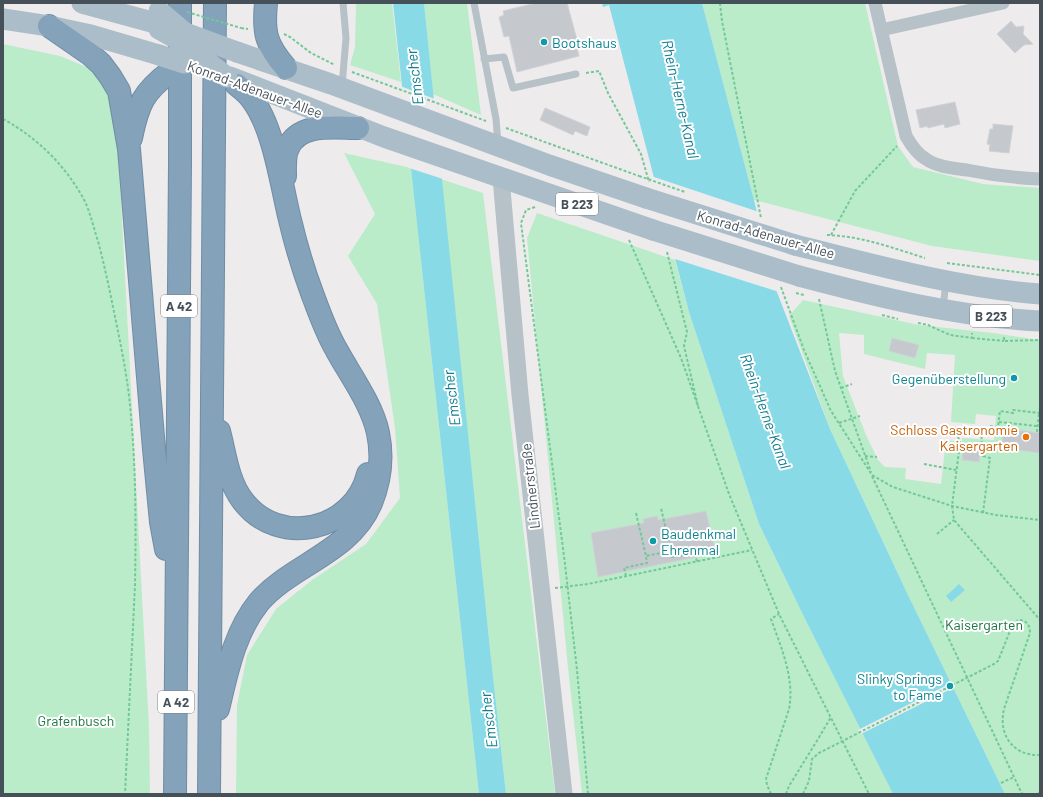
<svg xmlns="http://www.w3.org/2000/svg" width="1043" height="797" font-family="Barlow,sans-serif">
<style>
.green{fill:#baecca;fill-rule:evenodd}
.water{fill:#88dae7}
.pier{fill:#eeebec}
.building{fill:#c5c9ce;stroke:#d0d2d7}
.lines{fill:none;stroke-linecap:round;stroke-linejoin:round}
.motorway-casing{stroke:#708da5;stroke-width:24}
.path{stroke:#74c898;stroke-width:2;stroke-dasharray:3 2;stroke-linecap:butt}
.service{stroke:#b7c1c8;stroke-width:7}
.minor{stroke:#b7c1c8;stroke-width:13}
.tertiary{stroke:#b7c1c8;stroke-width:17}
.primary{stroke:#acbdca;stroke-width:21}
.motorway{stroke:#84a2b9;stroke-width:22}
.path-bridge{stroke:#74c898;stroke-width:2;stroke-dasharray:3 2;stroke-linecap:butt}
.primary-bridge{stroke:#acbdca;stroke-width:21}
.culture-dot{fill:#0f9aa8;stroke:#fff;stroke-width:1.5}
.food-dot{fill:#e8710a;stroke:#fff;stroke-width:1.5}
.labels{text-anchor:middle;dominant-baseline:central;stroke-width:4;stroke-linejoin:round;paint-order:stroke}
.shield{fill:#fff;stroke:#7d848a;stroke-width:1}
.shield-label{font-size:13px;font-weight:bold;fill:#455058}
.culture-label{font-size:14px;fill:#0d838f;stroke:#fff;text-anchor:start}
.street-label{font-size:14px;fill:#455058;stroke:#fff}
.food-label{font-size:14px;fill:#c56008;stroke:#fff;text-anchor:end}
.park-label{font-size:14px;fill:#1a7541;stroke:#fff}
.water-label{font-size:15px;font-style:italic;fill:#117f90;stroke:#fff}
</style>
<rect width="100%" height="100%" fill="#eeebec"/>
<path class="green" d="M356 3H392L401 82 350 65 355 47Z
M424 3H467L481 115 433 94Z
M702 3H865L898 146 913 167 983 184 1040 188V261L932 246 754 200Z
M3 44 60 56 101 73 117 125 149 727 150 794H3Z
M344 153 411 168 479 794H236L237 705 247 655 276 609 312 580 366 544 400 498 395 428 377 304 348 256 375 214Z
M441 179 483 193 555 794H506L490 649Z
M537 213 675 260 689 312 759 524 805 619 893 794H582L568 668 527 238Z
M803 300 919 325 993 333 1040 340V794H1005L908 595 830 429 789 316ZM839 333 864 335V354L925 369 927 353 955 355 951 422 975 424 976 414 996 416 994 440 962 438V442L946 440 941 484 905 479 906 468 885 467 878 460 866 435 843 376Z"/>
<path class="water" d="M393 3H424L490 649 506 794H479Z
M602 3H702L754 200 775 287 830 429 908 595 1005 794H893L805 619 759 524 689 312 609 5 603 7Z
M959 584 965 590 951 602 946 596Z"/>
<path class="pier" d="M400 86 435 99 443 179 409 168Z
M651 176 759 212 779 292 672 258Z
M953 682 955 687 861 734 858 730Z"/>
<path class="building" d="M536 3H567L579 47 577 48 579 56 517 72 509 36 504 37 499 17 504 15 503 11Z
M1011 21 1016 27 1024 26 1023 34 1033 44 1024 45 1015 53 997 34Z
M955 102 960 124 945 128 944 124 928 128 927 126 920 128 916 110Z
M545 108 590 127 587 136 575 131 573 135 540 120Z
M993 124 1013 126 1009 153 989 151 990 145 987 144 990 129H993Z
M892 338 919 345 915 358 889 351Z
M1004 428 1040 433V453L1001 448Z
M964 444 980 446 979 462 962 460Z
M706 511 716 553 598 577 591 533 644 523 643 519 657 516 658 520Z"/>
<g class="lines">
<defs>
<path id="motorway" d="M266 3C263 33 266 45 286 68
M49 26 91 55 101 64 110 76 119 91 129 149 154 449 161 522 166 549
M131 138C138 104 143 92 171 71
M285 176C285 167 284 156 288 148 299 122 335 128 358 128
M219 431C225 454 228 482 243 501 279 548 354 531 368 474
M218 709C227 672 234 633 259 602 292 564 350 553 371 503 380 481 383 457 378 433 372 404 350 375 336 349 326 332 319 312 312 293 303 269 296 245 290 220 281 184 274 127 251 98 247 93 242 89 237 85
M175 794 180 163V3
M209 794 215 3"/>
</defs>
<use href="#motorway" class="motorway-casing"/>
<path class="path" d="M720 3 722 21 761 218
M748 3H768
M241 28 248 29
M284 34 290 37 311 53 335 65
M352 72 486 121
M586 73 599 71 608 93 641 154 649 182
M3 119C36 137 63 163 82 196 90 210 93 226 98 241 103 260 107 278 111 297 119 337 128 376 131 416 136 472 136 529 135 585L125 794
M506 128 639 176
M535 207 526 210 521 223 565 564 577 670 588 794
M827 235C861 236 893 248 925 258
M831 235 855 191 897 146
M629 240 681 358 729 494 779 614 869 794
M667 252 687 332 684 346 698 406
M947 263 1040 275
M781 287 804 350 831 411 872 475 893 487 952 506 996 515 1040 520
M819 299 835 371 871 472
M882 315 898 319
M918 323 928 325 950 335 972 338V333
M1004 337V341L1040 340
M972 338 1004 341
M841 388 852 384
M999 422 1037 426
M839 423 860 416
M990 426 998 427 1000 411 1013 413V410L1039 413 1040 408
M955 427 960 443 952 506 954 520 1040 620
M981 431 983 456 990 458 983 513
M1037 432 1039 413
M865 456 877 457
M924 464 956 470
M872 476 1022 794
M636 513 646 556 671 551 661 508
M937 534 954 520
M671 551 672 557 695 553 697 562
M626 576 624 568 647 563 646 556
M555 588 588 584 752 550
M1001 783 1014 777
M771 794 767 785 766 779 789 709C795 679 781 647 771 619L779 614
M786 794 789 786 818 739 831 717
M1037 794 1040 793"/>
<path class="service" d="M474 3 496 119 498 144
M484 59 504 57 513 88 576 74
M342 86 346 38 343 3
M943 307 946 283"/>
<path class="minor" d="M875 3 906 136C911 145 917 154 926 159 937 167 953 168 967 170 991 175 1015 178 1040 179
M881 30 1003 3"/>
<path class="tertiary" d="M501 178 520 395 564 794"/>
<path class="primary" d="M82 3 159 24
M3 19 49 26 91 35 159 55
M237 52 331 84 549 165 646 198
M230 77 384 137 653 230
M795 245C876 265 957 288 1040 294
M799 276C878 297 958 317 1040 321"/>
<use href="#motorway" class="motorway"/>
<path class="path-bridge" d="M187 12 241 28
M639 176 685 192
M796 293 804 295
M803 794 809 781 812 759 819 753 994 664 998 661 1012 626 1018 620C1027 620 1030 625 1030 633L1004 709C998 735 1013 756 1040 755"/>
<path class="primary-bridge" d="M159 11 185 33
M172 28 237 52
M159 29 177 39 227 77
M159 55 184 63
M646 198 795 245
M653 230 799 276"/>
</g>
<g class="culture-dot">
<circle cx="544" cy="42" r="4"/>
<circle cx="1014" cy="378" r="4"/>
<circle cx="653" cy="541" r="4"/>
<circle cx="950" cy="686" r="4"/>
</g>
<circle class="food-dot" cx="1026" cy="437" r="4"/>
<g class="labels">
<g class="shield">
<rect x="556" y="193" width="42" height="22" rx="3"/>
<rect x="161" y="295" width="36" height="22" rx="3"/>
<rect x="970" y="305" width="42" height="22" rx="3"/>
<rect x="158" y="691" width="36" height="22" rx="3"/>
</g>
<g class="shield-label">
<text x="577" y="204">B 223</text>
<text x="179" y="306">A 42</text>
<text x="991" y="316">B 223</text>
<text x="176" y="702">A 42</text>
</g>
<g class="culture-label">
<text x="552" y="42">Bootshaus</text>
<text x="1006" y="378" text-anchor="end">Gegenüberstellung</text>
<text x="661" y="533">Baudenkmal<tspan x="661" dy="16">Ehrenmal</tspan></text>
<text x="942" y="678" text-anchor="end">Slinky Springs<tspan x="942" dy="16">to Fame</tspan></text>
</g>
<g class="street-label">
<text transform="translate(255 89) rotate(20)">Konrad-Adenauer-Allee</text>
<text transform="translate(766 234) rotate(16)">Konrad-Adenauer-Allee</text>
<text transform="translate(530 486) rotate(-96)">Lindnerstraße</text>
</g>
<g class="food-label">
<text x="1018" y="429">Schloss Gastronomie<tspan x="1018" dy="16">Kaisergarten</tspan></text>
</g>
<g class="park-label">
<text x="984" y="624">Kaisergarten</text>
<text x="76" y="720">Grafenbusch</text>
</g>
<g class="water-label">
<text transform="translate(414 77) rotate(-97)">Emscher</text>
<text transform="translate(681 99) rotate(77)">Rhein-Herne-Kanal</text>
<text transform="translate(451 398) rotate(-97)">Emscher</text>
<text transform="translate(766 411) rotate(70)">Rhein-Herne-Kanal</text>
<text transform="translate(488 720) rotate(-97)">Emscher</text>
</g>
</g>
<rect width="1043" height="797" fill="none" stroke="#455058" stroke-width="8"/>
</svg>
